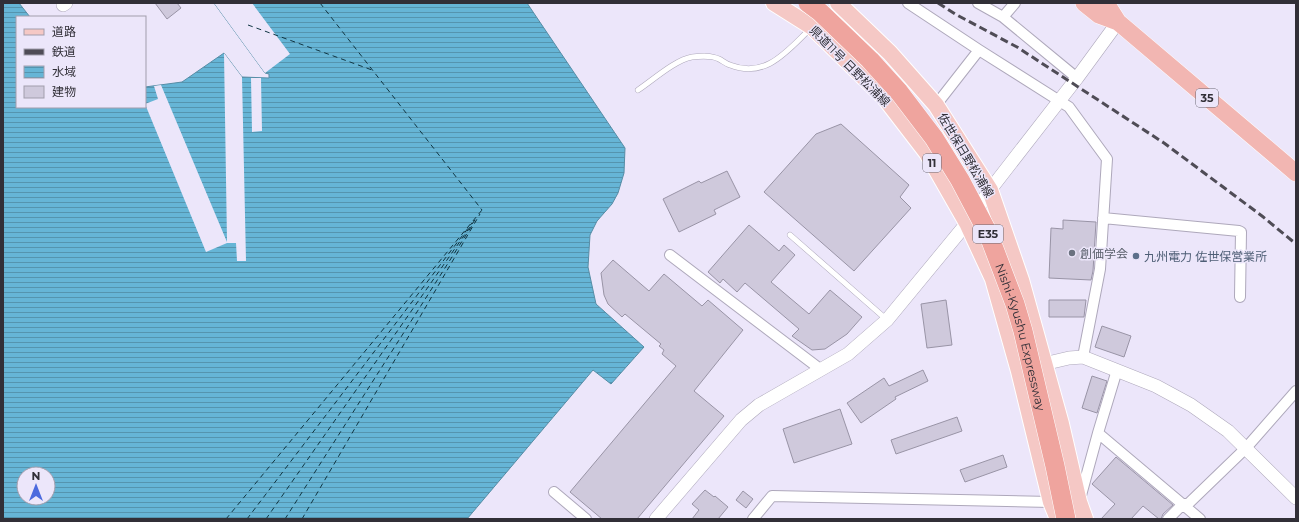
<svg xmlns="http://www.w3.org/2000/svg" width="1299" height="522" font-family="Montserrat,'Noto Sans JP',sans-serif">
<style>
.water{fill:url(#water-rules);stroke:#568da6;fill-rule:evenodd}
.pier{fill:#ece6fa}
.lines{fill:none;stroke-linecap:round;stroke-linejoin:round}
.ferry{stroke:#103543;stroke-width:1;stroke-dasharray:5 4;stroke-linecap:butt}
.building{fill:#cfc9dc;stroke:#9994a6}
.service-casing{stroke:#aea8bb;stroke-width:6}
.minor-casing{stroke:#aea8bb;stroke-width:12}
.tertiary-casing{stroke:#aea8bb;stroke-width:14}
.primary-casing{stroke:#fff;stroke-width:18}
.trunk-casing{stroke:#fff;stroke-width:18}
.service{stroke:#fff;stroke-width:5}
.minor{stroke:#fff;stroke-width:10}
.tertiary{stroke:#fff;stroke-width:13}
.primary{stroke:#f5c8c5;stroke-width:16}
.trunk{stroke:#f2b6b2;stroke-width:17}
.rail{stroke:#4f4c56;stroke-width:3;stroke-dasharray:8 4;stroke-linecap:butt}
.motorway-bridge-casing{stroke:#fff;stroke-width:20;stroke-linecap:butt}
.motorway-bridge{stroke:#efa49e;stroke-width:19}
.worship-dot{fill:#6b7280;stroke:#ece6fa;stroke-width:1.5}
.service-dot{fill:#5c6f8a;stroke:#ece6fa;stroke-width:1.5}
.labels{text-anchor:middle;dominant-baseline:central;stroke-width:3;stroke-linejoin:round;paint-order:stroke}
.shield{fill:#ece6fa;stroke:#696672;stroke-width:1}
.shield-label{font-size:11px;font-weight:bold;fill:#312f37}
.street-label{font-size:12px;fill:#312f37;stroke:#ece6fa}
.worship-label{font-size:12px;fill:#5b616d;stroke:#ece6fa;text-anchor:start}
.service-label{font-size:12px;fill:#4e5e75;stroke:#ece6fa;text-anchor:start}
</style>
<defs>
<pattern id="water-rules" width="6" height="5" patternUnits="userSpaceOnUse"><rect width="6" height="5" fill="#66b5d6"/><path d="M0 2.5h6" fill="none" stroke="#5594ae"/></pattern>
</defs>
<rect width="100%" height="100%" fill="#ece6fa"/>
<path class="water" d="M3 3H19L30 17H17V107H145V87L182 82 224 53 242 77 269 78V74L265 73 214 3H527L625 148 624 173 618 193 612 204 597 221 590 235 588 267 596 304 644 347 611 384 593 370 467 519H3ZM24 474H48V498H24Z"/>
<path class="pier" d="M214 3H252L290 54 265 73Z
M224 53 242 77 246 261H237L236 243H227L206 252 145 104 158 99 154 86 161 85 227 242Z
M251 78H261L262 131 252 132Z"/>
<g class="lines">
<path class="ferry" d="M320 3 482 210
M248 25 372 70
M226 519 482 210
M247 519 472 223
M266 519 477 217
M285 519 473 224
M302 519 480 214"/>
</g>
<path class="building" d="M155 3H177L181 8 167 19Z
M841 124 909 185 900 197 911 208 854 271 764 192 816 134Z
M727 171 740 197 714 210 716 214 679 232 663 199 699 181 701 183Z
M1063 220 1096 222 1093 271 1091 280 1049 278 1051 228 1063 229Z
M749 225 779 251 784 245 795 255 771 282 809 314 830 290 862 317 847 334 825 349 812 350 792 336 799 329 745 283 737 292 723 279 720 283 708 272Z
M613 260 649 291 664 274 702 306 708 300 743 330 694 391 724 416 637 519H602L570 492 676 366 662 354 664 350 659 346 661 344 625 314 622 317 608 304 604 295 601 273Z
M946 300 952 345 927 348 921 304Z
M1049 300H1086L1084 317H1049Z
M1102 326 1131 336 1124 357 1095 347Z
M923 370 928 381 895 397 896 399 861 423 847 403 884 378 889 386Z
M1092 376 1107 381 1097 413 1082 408Z
M840 409 852 444 794 463 783 429Z
M957 417 962 431 896 454 891 440Z
M1003 455 1007 467 965 482 960 470Z
M1116 457 1173 505 1163 514 1161 519H1159L1143 506 1131 519H1101L1115 504 1092 484Z
M705 490 714 497 715 496 728 507 718 519H692L699 510 692 504Z
M743 491 753 499 746 508 736 500Z"/>
<g class="lines">
<defs>
<path id="service" d="M638 90C653 80 675 60 692 57 701 56 711 55 719 59 723 61 726 64 730 65 766 79 787 51 810 29
M790 235 886 319"/>
<path id="minor" d="M908 3 979 50 1069 107 1107 159 1100 269 1083 357
M978 3 1003 17 1015 3
M1003 17 1077 78
M936 105 979 50
M1103 218 1239 231 1241 232 1240 297
M670 255 820 369
M1098 433 1200 519
M554 492 586 519
M1080 499 1098 433 1117 370
M753 519 772 496 1051 502
M1168 519 1183 504H1188L1246 448 1296 391"/>
<path id="tertiary" d="M63 5 66 3
M1035 366 1069 358 1083 357 1156 386 1191 405 1228 431 1296 498
M656 519 741 420 759 405 848 354 887 320 967 223 990 190 1077 78 1118 22"/>
<path id="primary" d="M774 3 812 27 884 97 927 153 967 223 993 279 1019 371 1051 502 1058 519
M838 3 890 53 936 105 990 190 1021 280 1061 424 1079 502 1085 519"/>
<path id="trunk" d="M1084 3 1099 15 1118 22
M1106 3 1118 22 1296 173"/>
</defs>
<use href="#service" class="service-casing"/>
<use href="#minor" class="minor-casing"/>
<use href="#tertiary" class="tertiary-casing"/>
<use href="#primary" class="primary-casing"/>
<use href="#trunk" class="trunk-casing"/>
<use href="#service" class="service"/>
<use href="#minor" class="minor"/>
<use href="#tertiary" class="tertiary"/>
<use href="#primary" class="primary"/>
<use href="#trunk" class="trunk"/>
<path class="rail" d="M938 3 955 14 1017 47 1164 143 1262 216 1296 244"/>
<defs>
<g id="motorway-bridge">
<path id="s1" d="M808 3 820 12 870 60 899 92 934 138 960 180 988 233 1015 304 1023 331 1055 466 1066 519"/>
</g>
</defs>
<use href="#motorway-bridge" class="motorway-bridge-casing"/>
<use href="#motorway-bridge" class="motorway-bridge"/>
</g>
<circle class="worship-dot" cx="1072" cy="253" r="4"/>
<circle class="service-dot" cx="1136" cy="256" r="4"/>
<g class="labels">
<g class="shield">
<rect x="1196" y="89" width="22" height="18" rx="3"/>
<rect x="923" y="154" width="18" height="18" rx="3"/>
<rect x="973" y="225" width="30" height="18" rx="3"/>
</g>
<g class="shield-label">
<text x="1207" y="98">35</text>
<text x="932" y="163">11</text>
<text x="988" y="234">E35</text>
</g>
<g class="street-label">
<text transform="translate(850 66) rotate(45)">県道11号 日野松浦線</text>
<text transform="translate(966 155) rotate(59)">佐世保日野松浦線</text>
<text stroke="none"><textPath href="#s1" startOffset="404">Nishi-Kyushu Expressway</textPath></text>
</g>
<g class="worship-label">
<text x="1080" y="253">創価学会</text>
</g>
<g class="service-label">
<text x="1144" y="256">九州電力 佐世保営業所</text>
</g>
</g>
<rect width="1299" height="522" fill="none" stroke="#312f37" stroke-width="8"/>
<rect x="16" y="16" width="130" height="92" fill="#ece6fa" stroke="#a19dac"/>
<rect x="24" y="29" width="20" height="6" fill="#f5c8c5" stroke="#a19dac"/>
<text x="52" y="36" font-size="12" fill="#312f37">道路</text>
<rect x="24" y="49" width="20" height="6" fill="#4f4c56" stroke="#a19dac"/>
<text x="52" y="56" font-size="12" fill="#312f37">鉄道</text>
<rect x="24" y="66" width="20" height="12" fill="url(#water-rules)" stroke="#a19dac"/>
<text x="52" y="76" font-size="12" fill="#312f37">水域</text>
<rect x="24" y="86" width="20" height="12" fill="#cfc9dc" stroke="#a19dac"/>
<text x="52" y="96" font-size="12" fill="#312f37">建物</text>
<g transform="translate(36 486)"><circle r="19" fill="#ece6fa" stroke="#a19dac"/>
<path d="M0-3L7 15L0 10L-7 15Z" fill="#4c6ade"/>
<text y="-6" font-size="11" font-weight="bold" text-anchor="middle" fill="#312f37">N</text>
</g>
</svg>
